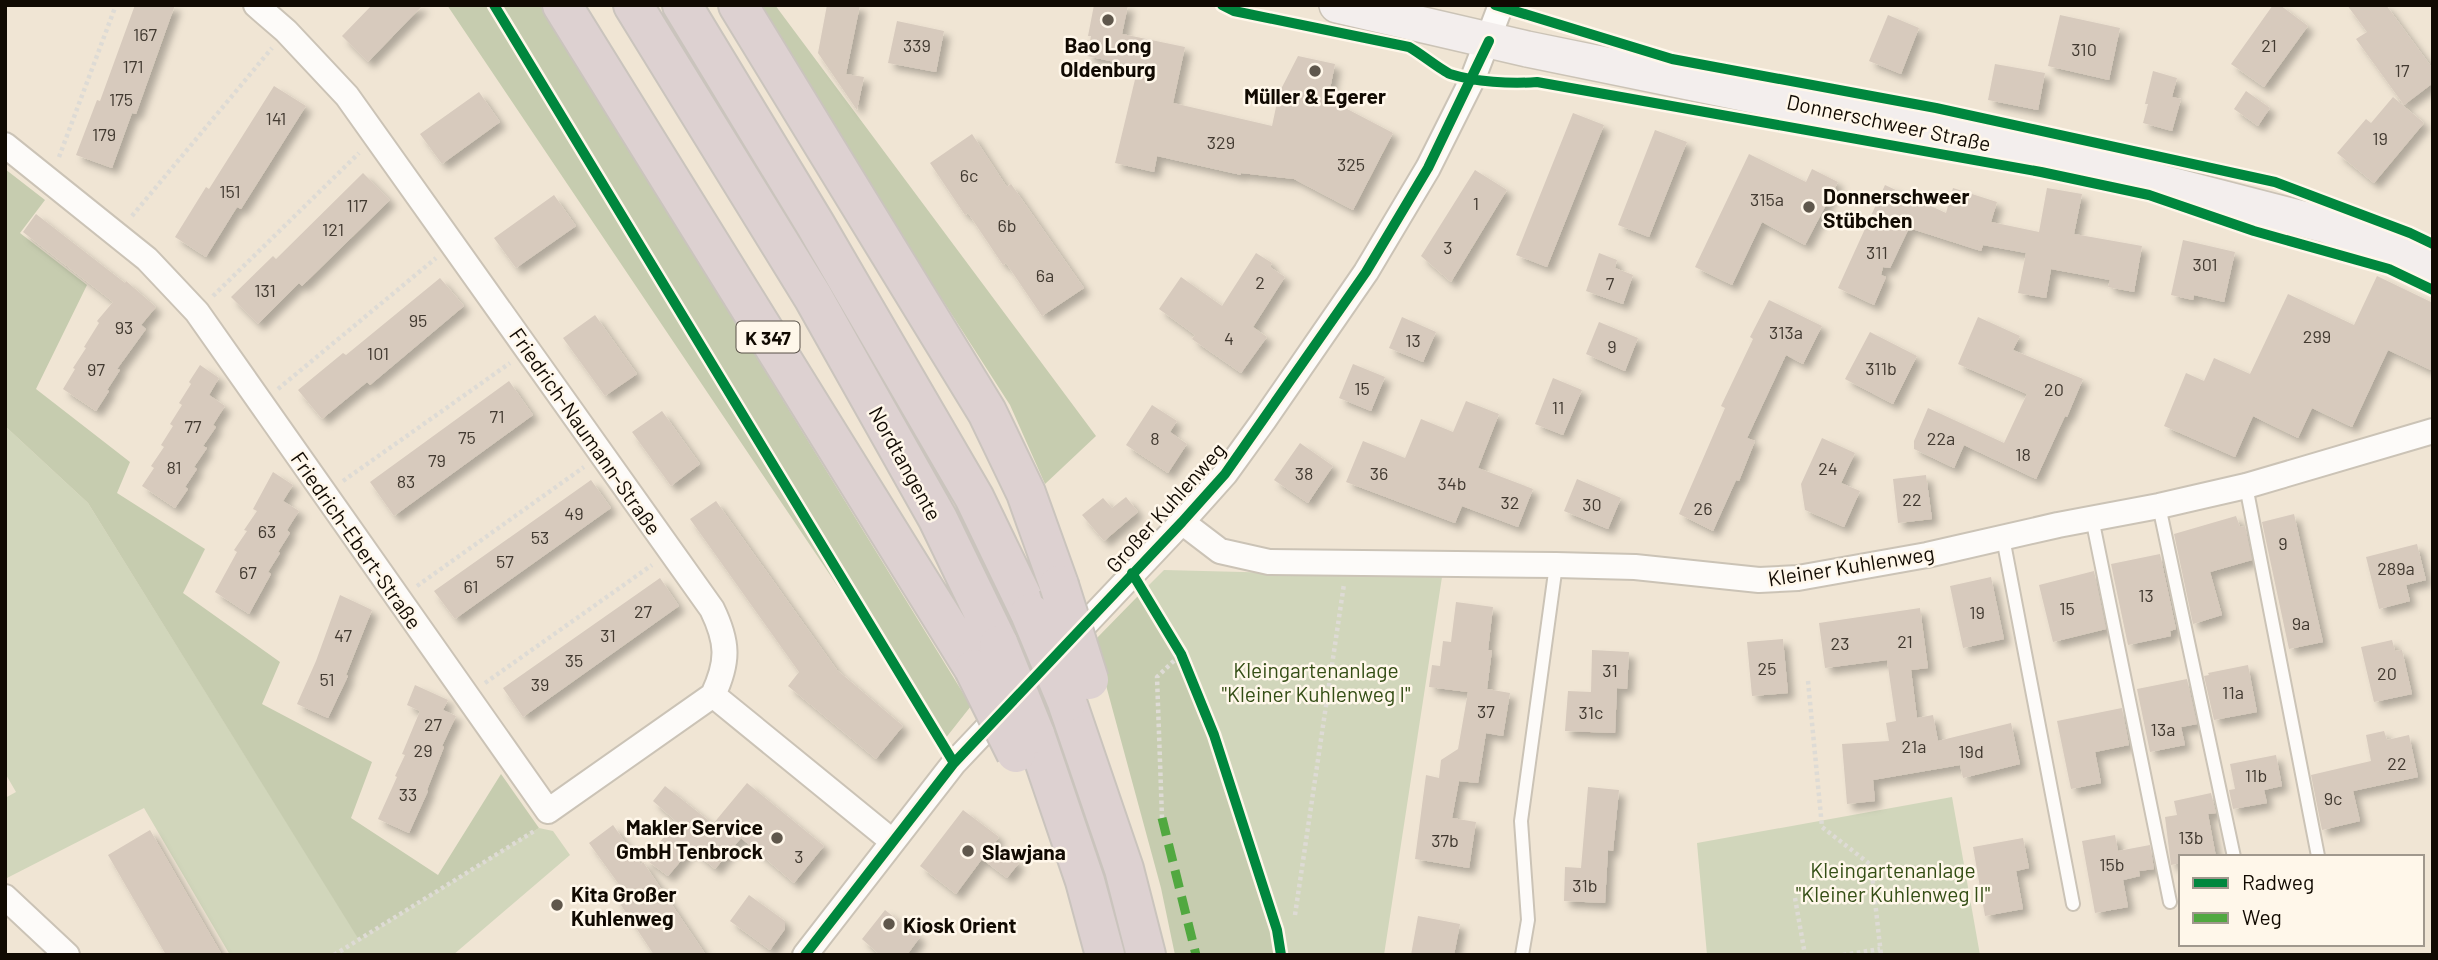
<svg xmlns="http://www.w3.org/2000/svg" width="2438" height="960" font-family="Barlow,sans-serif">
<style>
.green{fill:#d1d6bb}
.forest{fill:#c6ccaf}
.building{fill:#d7cabd;filter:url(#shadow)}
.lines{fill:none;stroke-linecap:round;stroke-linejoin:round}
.lane-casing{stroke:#cbc3b6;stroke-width:16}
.street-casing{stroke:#cbc3b6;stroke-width:28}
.secondary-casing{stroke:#cbc3b6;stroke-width:38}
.highway-casing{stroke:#cac4bd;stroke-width:42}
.path{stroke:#dedbd5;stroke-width:4.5;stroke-dasharray:3.5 3.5;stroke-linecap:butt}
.lane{stroke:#fdfbf9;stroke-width:12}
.street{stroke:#fdfbf9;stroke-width:24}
.secondary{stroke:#f3eeed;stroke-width:35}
.highway{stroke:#ddd1d1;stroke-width:38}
.highway-bridge-casing{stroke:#cac4bd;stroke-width:42;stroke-linecap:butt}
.highway-bridge{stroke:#ddd1d1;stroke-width:38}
.quiet{stroke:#51a840;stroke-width:9;stroke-dasharray:18 9;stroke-linecap:butt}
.cycleway-casing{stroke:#fff7ea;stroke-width:15}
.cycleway{stroke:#00873e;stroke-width:10}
.poi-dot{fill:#5f574c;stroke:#fff7ea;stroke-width:2.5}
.labels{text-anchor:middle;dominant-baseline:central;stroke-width:5;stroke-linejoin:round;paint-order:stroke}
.number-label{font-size:18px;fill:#423a31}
.shield{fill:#fff7ea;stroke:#585148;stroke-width:2}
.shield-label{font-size:19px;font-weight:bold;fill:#110a02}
.poi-label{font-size:21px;font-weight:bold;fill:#110a02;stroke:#fff7ea;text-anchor:start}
.street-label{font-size:21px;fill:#110a02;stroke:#fff7ea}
.park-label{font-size:21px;fill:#344e15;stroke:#fff7ea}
</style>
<defs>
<filter id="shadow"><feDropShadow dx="6" dy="6" stdDeviation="3.5" flood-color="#0004"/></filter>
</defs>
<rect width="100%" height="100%" fill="#f0e5d4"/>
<path class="green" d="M5 426 88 503 359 939 539 828 553 831 570 855 453 955H230L144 808 5 879V798L16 792 5 773Z
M1164 570 1442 577 1384 955H1288L1284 930 1220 733 1187 651 1148 586Z
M1952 797 1980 955H1707L1697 843Z"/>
<path class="forest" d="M447 5H540L971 706 941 744 865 627Z
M753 5H775L1096 436 1045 484 1010 405Z
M5 169 45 200 20 233 87 285 36 389 130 462 117 493 205 549 183 593 280 662 262 704 372 762 351 818 438 875 501 774 539 828 359 940 88 503 5 426Z
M1138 596 1175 656 1209 738 1271 932 1275 955H1175L1161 888 1094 641Z"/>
<path class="building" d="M135 5H175L136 114 132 113 112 168 76 155 97 100 100 101Z
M372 5H423L368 62 342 36Z
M827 5H860L846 74 864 77 857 110 818 53Z
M1094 5H1128L1122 34 1185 47 1173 103 1272 126 1279 93 1298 56 1335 64 1328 99 1393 133 1353 210 1294 179 1241 173V175L1157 156 1154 172 1115 163 1138 67 1087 56 1091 36H1088Z
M2273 5H2280L2308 26 2264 87 2231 64Z
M2347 5H2386L2433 69V83L2404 105 2356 39 2367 32Z
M1888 15 1919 28 1901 74 1869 61Z
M2060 15 2120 28 2109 80 2048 66Z
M897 21 944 31 936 72 888 63Z
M1995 64 2045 73 2038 110 1988 100Z
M2153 71 2177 78 2172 97 2181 99 2172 131 2143 123 2148 104H2145Z
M274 86 306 106 241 209 237 207 206 257 175 237 206 187 209 189Z
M2246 91 2270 108 2258 126 2234 109Z
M479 92 500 122 442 164 420 134Z
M2393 97 2424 123 2374 183 2337 153 2366 119 2371 123Z
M1573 113 1604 125 1547 267 1516 255Z
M1655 130 1687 142 1649 237 1618 225Z
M972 134 1007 187 1011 184 1084 288 1042 316 1006 263 1003 265 968 213 965 215 930 163Z
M1749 154 1806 182 1812 169 1838 182 1805 245 1762 222 1732 285 1695 267Z
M1475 170 1507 190 1451 282 1421 256Z
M363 173 390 200 302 286 299 283 258 324 231 297 273 256 276 259Z
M1885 185 1946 213 1953 188 1997 202 1991 222 2039 232 2047 188 2082 194 2074 234 2142 246 2134 292 2108 287 2110 280 2051 269 2046 298 2018 293 2026 253 1983 245 1981 251 1909 228 1890 268 1883 267 1881 275 1886 277 1874 305 1838 288Z
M554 195 576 226 516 268 494 238Z
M36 214 125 283 126 281 156 307 141 325 146 329 117 369 120 370 107 390 109 391 96 411 63 389 75 369 73 368 86 348 84 347 99 323 97 321 113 302 23 232Z
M2183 240 2235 252 2224 302 2194 295 2193 300 2171 295Z
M1256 253 1272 263 1270 267 1285 277 1253 327 1267 337 1241 373 1192 339 1195 335 1159 309 1181 277 1222 306Z
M1599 253 1617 260 1615 268 1633 275 1623 304 1586 291Z
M2377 276 2433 303V371L2388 350 2352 427 2312 408 2298 438 2253 416 2235 457 2164 426 2186 373 2204 381 2214 358 2250 374 2288 294 2354 325Z
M440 278 464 306 370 385 367 382 322 419 298 390 343 353 346 355Z
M1769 300 1822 326 1803 364 1786 355 1747 438 1755 441 1739 481 1736 480 1713 531 1679 514 1725 408 1721 406 1753 339 1750 337Z
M595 315 637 374 605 396 563 338Z
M1402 317 1436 332 1423 362 1389 348Z
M1978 317 2020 336 2013 350 2083 379 2067 417 2065 416 2036 479 1964 445 1954 468 1914 449V441L1928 408 2004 443 2027 394 1958 364Z
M1599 322 1638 338 1625 371 1586 354Z
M1870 332 1917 356 1893 404 1845 379Z
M1353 364 1385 377 1371 411 1339 398Z
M200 365 219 378 209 395 225 406 213 425 216 427 203 446 207 448 194 467 197 469 185 487 188 489 175 508 142 486 154 468 151 466 164 447 161 445 173 426 170 424 182 405 179 403 191 384 189 382Z
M1553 378 1582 390 1563 435 1535 424Z
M509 381 533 415 394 516 370 482Z
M1466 401 1499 414 1478 468 1533 489 1518 527 1462 506 1455 523 1346 482 1363 441 1405 458 1421 419 1453 432Z
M1152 405 1177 421 1170 432 1187 444 1168 473 1126 445Z
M662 411 700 464 671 486 632 432Z
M1822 438 1855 453 1841 483 1860 491 1844 527 1805 510 1801 484Z
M1300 443 1333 466 1308 503 1274 480Z
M273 472 293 485 283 501 299 511 287 530 290 533 278 552 280 553 268 572 271 574 249 614 215 592 237 552 234 550 247 531 244 530 257 511 253 509Z
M1926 475 1932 519 1898 523 1893 479Z
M1577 479 1621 498 1608 529 1564 511Z
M591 480 611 508 455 619 434 591Z
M1126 497 1138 512 1104 541 1082 515 1103 498 1112 508Z
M716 501 837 670 903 726 876 759 788 686 799 672 690 519Z
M2294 514 2323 642 2289 649 2262 522Z
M2236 516 2240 527 2245 526 2252 560 2210 572 2222 615 2193 624 2174 534Z
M2417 544 2426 580 2406 585 2410 601 2379 609 2366 557Z
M2160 554 2176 629 2170 631 2171 636 2128 645 2111 564Z
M2094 571 2106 629 2053 642 2039 585Z
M1991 577 2004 639 1963 648 1950 586Z
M660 578 679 606 523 717 503 688Z
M340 595 372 610 346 675 348 676 328 718 297 704 316 661Z
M1456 602 1493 607 1488 650H1492L1487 689 1510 693 1503 736 1486 733 1478 783 1459 781 1452 818 1476 822 1469 868 1415 859 1426 775 1439 778 1441 760 1458 749 1468 692 1429 687 1432 665 1440 666 1443 641 1451 642Z
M1920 608 1928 668 1911 670 1917 718 1933 715 1938 741 2011 723 2020 764 1963 778 1960 765 1873 780 1875 801 1847 804 1842 744 1889 741 1886 723 1896 721 1887 660 1825 668 1819 623Z
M1783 639 1788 693 1752 696 1747 642Z
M2392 640 2395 651 2402 650 2412 694 2374 702 2361 647Z
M1592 650 1629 652 1627 689 1617 688 1615 733 1565 731 1568 691 1591 692Z
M2248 665 2257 712 2214 720 2204 676 2209 675 2208 673Z
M2187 679 2197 724 2181 727 2185 745 2150 752 2137 689Z
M415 685 448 700 443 710 456 716 442 746 444 747 427 790 428 791 409 833 378 819 397 777 395 776 405 755 402 754 420 711 407 705Z
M2122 708 2129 745 2095 752 2101 783 2071 789 2057 721Z
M2384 731 2387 740 2409 735 2418 777 2353 791 2360 821 2322 830 2311 775 2371 761 2366 735Z
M2276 755 2282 786 2264 790 2267 803 2233 809 2229 790 2235 789 2230 764Z
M747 783 824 846 794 883 741 838 715 869 691 849 668 876 645 859 677 822 653 801 665 786 713 824Z
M1588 787 1619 790 1613 851 1608 850 1605 903 1564 901 1565 867 1581 868Z
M2211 793 2216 813 2208 814 2216 857H2181V863L2171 865 2165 817 2177 815 2174 801Z
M963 810 999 837 994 844 1019 863 1007 878 982 859 956 894 920 866Z
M613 825 641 865 643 862 706 955H654L615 896 623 890 589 843Z
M150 830 222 955H166L108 855Z
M2115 835 2118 851 2150 845 2154 869 2139 871 2140 876 2123 880 2128 907 2095 913 2082 841Z
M2023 838 2029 868 2016 871 2023 909 1985 916 1973 847Z
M749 895 785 921V929L770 950 730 921Z
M885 910 920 937 907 955H880L862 939Z
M1418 916 1460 924 1454 955H1411Z"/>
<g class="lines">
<defs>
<path id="lane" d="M2246 486 2318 856
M2159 506 2234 857
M2092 518 2170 902
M2003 538 2073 904
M1522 955 1528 920 1521 821 1556 565"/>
<path id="street" d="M256 5 286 31 347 96 712 609C728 642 729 661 713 695L892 841
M5 145 147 259 197 312 548 811 713 695
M1182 522 1220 551 1269 562 1556 565 1635 567 1759 580 1798 578 1927 555 2058 525 2159 506 2246 486 2433 431
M5 897 67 955
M805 955 954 763 1182 522 1225 474 1264 420 1366 272 1428 168 1473 78 1501 5"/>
<path id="secondary" d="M1337 5 1527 49 2077 161 2326 225 2433 268"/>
<path id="highway" d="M562 5 974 669
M633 5 813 297 938 519 999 645
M682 5 815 224 974 497 1030 613
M738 5 987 412 1026 493 1059 585
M1067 702 1124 869 1146 955
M1035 734 1085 881 1105 955"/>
</defs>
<use href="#lane" class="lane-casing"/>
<use href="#street" class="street-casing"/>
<use href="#secondary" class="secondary-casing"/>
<use href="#highway" class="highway-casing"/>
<path class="path" d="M59 157 116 5
M132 216 272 48
M213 296 359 153
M278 389 436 258
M343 481 510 363
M417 586 584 467
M1808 681 1822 827 1871 865 1881 955
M485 683 652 565
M1162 818 1157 677 1181 654
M1795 898 1805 955
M1295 915 1344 584
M334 955 536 830
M1843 955 1880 949"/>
<use href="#lane" class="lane"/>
<use href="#street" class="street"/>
<use href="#secondary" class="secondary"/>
<use href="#highway" class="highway"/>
<defs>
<path id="highway-bridge" d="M1059 585 1089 680
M1030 613 1067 702
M999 645 1035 734
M974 669 1016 753"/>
</defs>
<use href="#highway-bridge" class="highway-bridge-casing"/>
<use href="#highway-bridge" class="highway-bridge"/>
<path class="quiet" d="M1162 818 1196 955"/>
<defs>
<path id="cycleway" d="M494 5 954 763
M1222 5 1234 11 1409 47C1420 53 1441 70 1450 74 1475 82 1511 84 1537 82L2041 172 2149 195 2254 231 2389 269 2433 290
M1495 5 1672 59 1936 108 2275 182 2410 233 2433 244
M1132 573 1181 654 1214 735 1277 930 1281 955
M805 955 954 763 1182 522 1225 474 1366 272 1428 168 1489 41"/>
</defs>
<use href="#cycleway" class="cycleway-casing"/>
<use href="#cycleway" class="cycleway"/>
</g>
<g class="poi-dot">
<circle cx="1108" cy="20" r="7"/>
<circle cx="1315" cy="71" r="7"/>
<circle cx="1809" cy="207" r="7"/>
<circle cx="777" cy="838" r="7"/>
<circle cx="968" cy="851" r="7"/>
<circle cx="557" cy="905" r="7"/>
<circle cx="889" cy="924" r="7"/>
</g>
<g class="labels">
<g class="number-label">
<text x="145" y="34">167</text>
<text x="917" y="45">339</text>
<text x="2269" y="45">21</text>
<text x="2084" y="49">310</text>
<text x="133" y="66">171</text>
<text x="2402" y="70">17</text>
<text x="121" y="99">175</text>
<text x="276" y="118">141</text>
<text x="104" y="134">179</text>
<text x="2380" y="138">19</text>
<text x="1221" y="142">329</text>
<text x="1351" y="164">325</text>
<text x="969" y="175">6c</text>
<text x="230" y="191">151</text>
<text x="1767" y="199">315a</text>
<text x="1476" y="203">1</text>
<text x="357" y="205">117</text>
<text x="1007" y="225">6b</text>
<text x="333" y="229">121</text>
<text x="1448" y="247">3</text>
<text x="1877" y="252">311</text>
<text x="2205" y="264">301</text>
<text x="1045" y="275">6a</text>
<text x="1260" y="282">2</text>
<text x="1610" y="283">7</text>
<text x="265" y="290">131</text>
<text x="418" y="320">95</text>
<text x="124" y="327">93</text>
<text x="1786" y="332">313a</text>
<text x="2317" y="336">299</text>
<text x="1229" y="338">4</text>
<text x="1413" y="340">13</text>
<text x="1612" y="346">9</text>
<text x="378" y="353">101</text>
<text x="1881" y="368">311b</text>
<text x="96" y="369">97</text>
<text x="1362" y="388">15</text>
<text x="2054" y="389">20</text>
<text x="1558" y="407">11</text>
<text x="497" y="416">71</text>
<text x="193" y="426">77</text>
<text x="467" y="437">75</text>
<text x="1155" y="438">8</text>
<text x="1941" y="438">22a</text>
<text x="2023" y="454">18</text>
<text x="437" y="460">79</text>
<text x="174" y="467">81</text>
<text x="1828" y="468">24</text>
<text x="1304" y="473">38</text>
<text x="1379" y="473">36</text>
<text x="406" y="481">83</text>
<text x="1452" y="483">34b</text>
<text x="1912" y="499">22</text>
<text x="1510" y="502">32</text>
<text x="1592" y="504">30</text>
<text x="1703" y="508">26</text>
<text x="574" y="513">49</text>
<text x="267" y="531">63</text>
<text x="540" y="537">53</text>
<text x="2283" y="543">9</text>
<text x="505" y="561">57</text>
<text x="2396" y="568">289a</text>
<text x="248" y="572">67</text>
<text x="471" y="586">61</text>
<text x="2146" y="595">13</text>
<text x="2067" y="608">15</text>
<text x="643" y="611">27</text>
<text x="1977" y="612">19</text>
<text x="2301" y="623">9a</text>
<text x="343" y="635">47</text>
<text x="608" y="635">31</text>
<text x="1905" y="641">21</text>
<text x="1840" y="643">23</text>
<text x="574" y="660">35</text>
<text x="1767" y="668">25</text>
<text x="1610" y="670">31</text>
<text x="2387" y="673">20</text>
<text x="327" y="679">51</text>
<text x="540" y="684">39</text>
<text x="2233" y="692">11a</text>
<text x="1486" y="711">37</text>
<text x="1591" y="712">31c</text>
<text x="433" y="724">27</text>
<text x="2163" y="729">13a</text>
<text x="1914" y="746">21a</text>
<text x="423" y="750">29</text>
<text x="1971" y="751">19d</text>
<text x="2397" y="763">22</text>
<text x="2256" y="775">11b</text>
<text x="408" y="794">33</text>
<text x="2333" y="798">9c</text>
<text x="2191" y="837">13b</text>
<text x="1445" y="840">37b</text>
<text x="799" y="856">3</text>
<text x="2112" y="864">15b</text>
<text x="1585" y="885">31b</text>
</g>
<rect class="shield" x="736.5" y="321.5" width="63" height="31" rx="5"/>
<g class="shield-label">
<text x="768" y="337">K 347</text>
</g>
<g class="poi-label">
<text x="1108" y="44" text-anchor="middle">Bao Long<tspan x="1108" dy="24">Oldenburg</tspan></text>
<text x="1315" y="95" text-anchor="middle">Müller &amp; Egerer</text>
<text x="1823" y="195">Donnerschweer<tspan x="1823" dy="24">Stübchen</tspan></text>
<text x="763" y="826" text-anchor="end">Makler Service<tspan x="763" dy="24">GmbH Tenbrock</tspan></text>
<text x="982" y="851">Slawjana</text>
<text x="571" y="893">Kita Großer<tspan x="571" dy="24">Kuhlenweg</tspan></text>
<text x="903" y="924">Kiosk Orient</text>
</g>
<g class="street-label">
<text transform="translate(1889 122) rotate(12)">Donnerschweer Straße</text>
<text transform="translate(586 431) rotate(55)">Friedrich-Naumann-Straße</text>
<text transform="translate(906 463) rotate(61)">Nordtangente</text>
<text transform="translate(1165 507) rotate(-48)">Großer Kuhlenweg</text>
<text transform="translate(357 540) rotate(55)">Friedrich-Ebert-Straße</text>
<text transform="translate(1851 565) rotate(-9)">Kleiner Kuhlenweg</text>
</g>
<g class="park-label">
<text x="1316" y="669">Kleingartenanlage<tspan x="1316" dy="24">"Kleiner Kuhlenweg I"</tspan></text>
<text x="1893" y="869">Kleingartenanlage<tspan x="1893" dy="24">"Kleiner Kuhlenweg II"</tspan></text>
</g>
</g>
<rect width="2438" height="960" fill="none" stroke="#110a02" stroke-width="14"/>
<rect x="2179" y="855" width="245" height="91" fill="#fff7ea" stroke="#a0988d" stroke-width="2"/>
<rect x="2193" y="878" width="35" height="10" fill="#00873e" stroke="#a0988d" stroke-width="2"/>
<text x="2242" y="890" font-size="21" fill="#110a02">Radweg</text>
<rect x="2193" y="913" width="35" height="10" fill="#51a840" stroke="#a0988d" stroke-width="2"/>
<text x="2242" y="925" font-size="21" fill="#110a02">Weg</text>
</svg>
